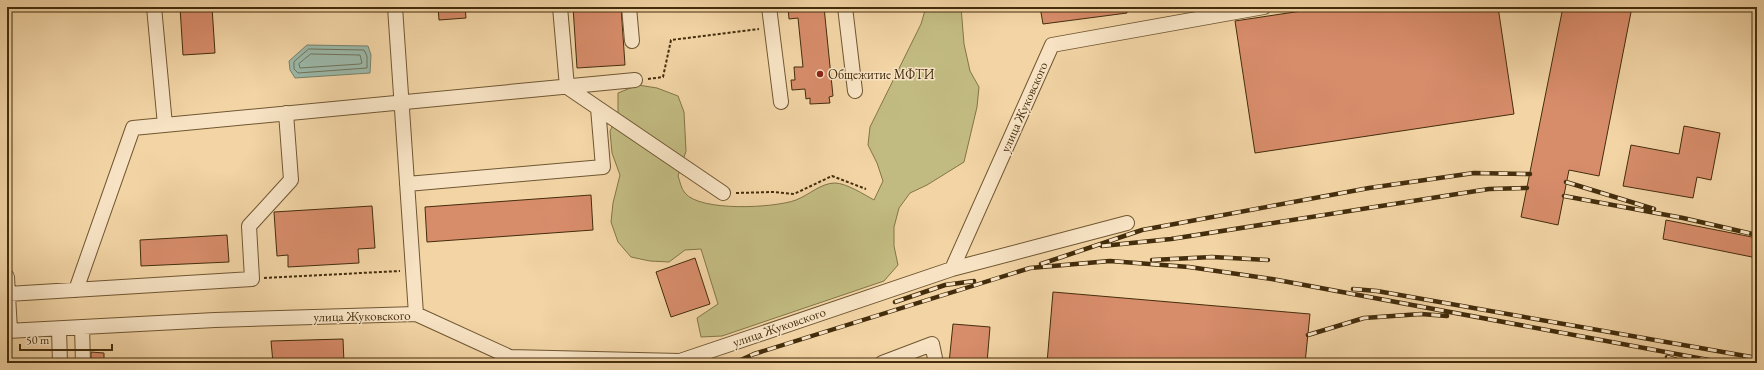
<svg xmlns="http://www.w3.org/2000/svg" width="1764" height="370" font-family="'EB Garamond',serif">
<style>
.green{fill:#c2bb81;stroke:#837446}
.water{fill:#9bb8a9;stroke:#78806a}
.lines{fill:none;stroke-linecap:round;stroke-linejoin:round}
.shore{stroke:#70725a;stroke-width:1}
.building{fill:#d78c6a;stroke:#442d0c}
.minor-casing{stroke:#705732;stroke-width:16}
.path{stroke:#442d0c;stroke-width:2;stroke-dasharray:3 2;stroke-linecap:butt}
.minor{stroke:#f7e3c4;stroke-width:14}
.rail-casing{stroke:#442d0c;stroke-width:4.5}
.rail{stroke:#f7e3c4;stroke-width:3;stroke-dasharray:9;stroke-linecap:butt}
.poi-dot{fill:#8f2418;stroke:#f7e3c4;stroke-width:1.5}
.labels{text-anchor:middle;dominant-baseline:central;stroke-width:3;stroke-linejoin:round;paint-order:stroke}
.poi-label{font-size:13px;fill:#442d0c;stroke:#f7e3c4;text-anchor:start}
.street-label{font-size:13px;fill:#442d0c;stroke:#f7e3c4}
</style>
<rect width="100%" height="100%" fill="#f2d4a5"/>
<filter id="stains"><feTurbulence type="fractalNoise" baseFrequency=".005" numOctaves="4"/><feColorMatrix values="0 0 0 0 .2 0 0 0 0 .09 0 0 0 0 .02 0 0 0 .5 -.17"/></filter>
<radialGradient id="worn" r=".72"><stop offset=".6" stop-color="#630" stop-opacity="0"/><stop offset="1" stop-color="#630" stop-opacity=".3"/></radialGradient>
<path class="green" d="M926 7H961L964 44 970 71 979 87 977 107 964 162 927 185 910 193 899 208 894 227V246L898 265 884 281 722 336 701 337 697 318 718 304 701 249 685 250 669 262 650 261 631 257 618 242 611 222 613 203 620 175 612 153 610 131 618 114V93L638 85 657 88 678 96 684 112 686 151 678 176C680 181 681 189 685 193 700 212 775 208 796 200 809 195 821 183 835 183 846 183 865 195 874 200L883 181 877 163 868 145 870 127 921 24Z"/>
<path class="water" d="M307 45 368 46 371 55 370 73 295 78 290 70 289 61Z"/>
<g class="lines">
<path class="shore" d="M309 49 364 50 367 56V68L298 73 294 69V62Z
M311 54 360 55 362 63 360 64 300 68 299 64Z"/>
</g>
<path class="building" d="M180 7H212L215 53 183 55Z
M438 7H465L466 18 439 20Z
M573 7H621L625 65 577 68Z
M788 7H824L833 96 829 97 830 103 810 104V98L806 99 805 89 792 90 791 80H795L794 67H803L798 18 789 19Z
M1040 7H1127V13L1043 24Z
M1328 7H1498L1514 114 1255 153 1235 21Z
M1563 7H1632L1599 176 1569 170 1558 225 1521 217Z
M1684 126 1720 133 1711 180 1697 177 1693 198 1623 186 1631 145 1679 154Z
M591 195 593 230 427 242 425 207Z
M372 206 375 248 358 249 359 263 288 267V255L277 256 274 212Z
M1666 220 1757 238V258L1663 239Z
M227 235 229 262 141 266 140 240Z
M695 258 710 304 671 317 656 272Z
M1053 292 1310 314 1305 363H1047Z
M953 324 990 327 987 363H949Z
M343 339 344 363H273L271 341Z
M91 352 104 353V363H91Z"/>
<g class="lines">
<defs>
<path id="minor" d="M154 7 165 125
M395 7 416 314
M560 7 567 87 723 193
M629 7 632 41
M769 7 781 102
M845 7 855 91
M407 184 603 167 598 108
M952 269 1127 223
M7 277 10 331
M76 290 133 128 635 80
M8 294 252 279 249 226 291 180 286 113
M82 327 83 363
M59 329 60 363
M7 331 215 320 416 314 510 357 680 361 952 269 1052 45 1264 7
M882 363 932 344 936 363"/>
</defs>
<use href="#minor" class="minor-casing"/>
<path class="path" d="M648 79 663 77 671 40 759 29
M736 193 773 192 794 194 832 176 866 189
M264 278 400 271"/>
<use href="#minor" class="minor"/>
<defs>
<path id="rail" d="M1566 182 1654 209
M1564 196 1683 218 1757 235
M1102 246 1171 239 1489 189 1527 188
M1152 260 1212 257 1268 260
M1041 264 1142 230 1369 188 1474 173 1530 174
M1353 289 1377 291 1757 358
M895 302 945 285 974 281
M1308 335 1364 318 1421 314 1447 316
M1667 357 1686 363
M734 363 754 354 1030 268 1110 261 1189 267 1272 279 1725 363"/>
</defs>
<use href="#rail" class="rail-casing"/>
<use href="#rail" class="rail"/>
</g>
<circle class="poi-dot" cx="820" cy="74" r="4"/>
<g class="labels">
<g class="poi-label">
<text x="828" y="74">Общежитие МФТИ</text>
</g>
<g class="street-label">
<text transform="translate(1024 107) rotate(-66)">улица Жуковского</text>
<text transform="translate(362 316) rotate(-1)">улица Жуковского</text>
<text transform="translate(779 327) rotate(-19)">улица Жуковского</text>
</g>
</g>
<rect width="1764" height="370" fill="none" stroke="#f2d4a5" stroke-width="24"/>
<rect x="8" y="8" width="1748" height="354" fill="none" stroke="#442d0c" stroke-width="2"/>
<rect x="12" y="12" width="1740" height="346" fill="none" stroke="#442d0c"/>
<path d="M20 344v6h92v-6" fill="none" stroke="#442d0c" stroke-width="2"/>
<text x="26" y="344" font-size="12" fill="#442d0c" stroke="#f7e3c4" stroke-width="3" paint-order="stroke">50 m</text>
<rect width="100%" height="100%" filter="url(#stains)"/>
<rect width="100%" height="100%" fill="url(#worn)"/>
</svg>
